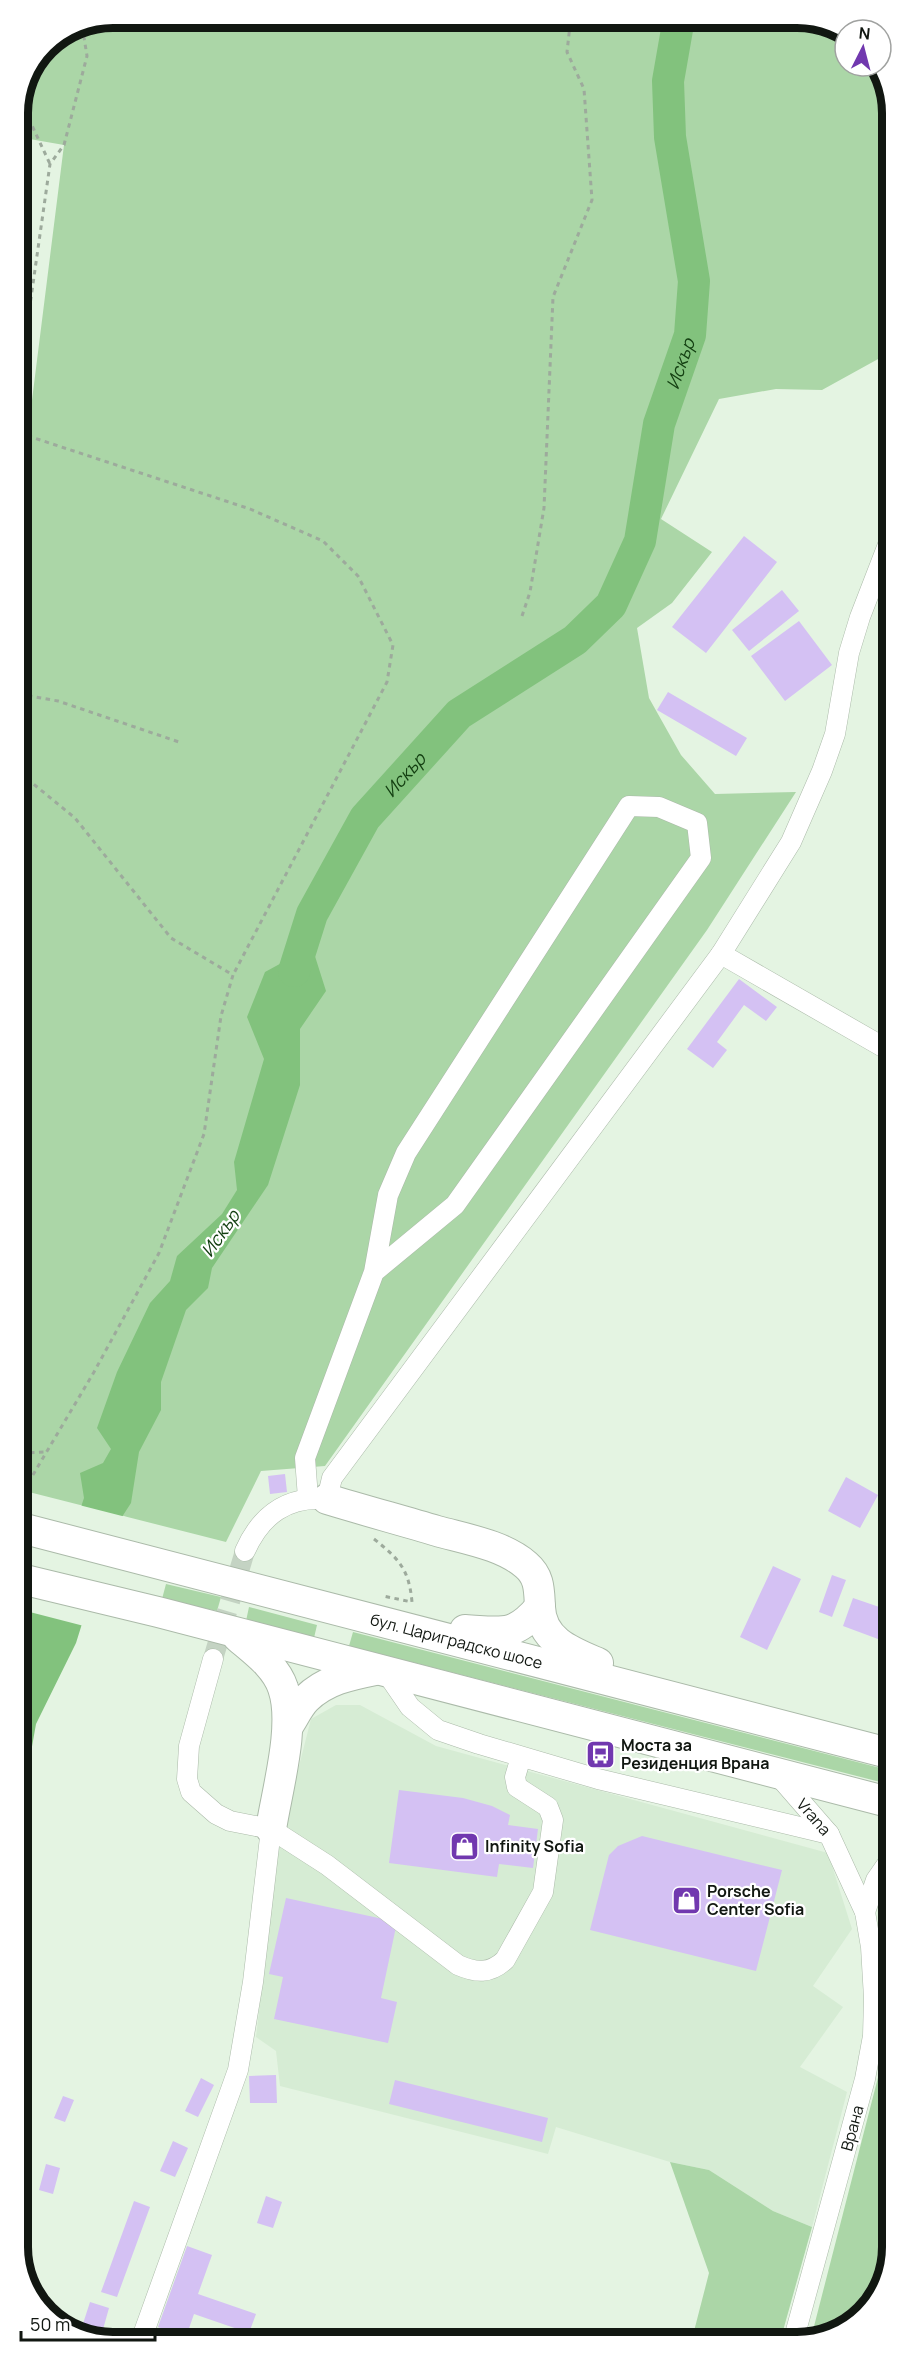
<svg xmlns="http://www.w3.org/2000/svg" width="911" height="2361" font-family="Manrope,sans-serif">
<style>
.built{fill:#d6ecd4}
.green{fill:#abd6a7}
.water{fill:#82c27d}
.pier{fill:#e4f4e2}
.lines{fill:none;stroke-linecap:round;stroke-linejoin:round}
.river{stroke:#82c27d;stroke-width:32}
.building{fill:#d4c1f3}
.minor-tunnel{stroke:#c4d3c3;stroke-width:20;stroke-dasharray:20 10;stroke-linecap:butt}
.minor-casing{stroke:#abbaa9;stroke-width:21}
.highway-casing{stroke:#abbaa9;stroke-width:32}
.path{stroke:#9daa9c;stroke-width:3;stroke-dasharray:4.5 4.5;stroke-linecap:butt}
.minor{stroke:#fff;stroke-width:20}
.highway{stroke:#fff;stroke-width:30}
.labels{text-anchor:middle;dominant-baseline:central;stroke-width:4.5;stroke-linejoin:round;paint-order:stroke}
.street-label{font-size:16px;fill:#111711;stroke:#fff}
.poi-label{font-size:16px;font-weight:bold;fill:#111711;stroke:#fff;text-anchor:start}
.water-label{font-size:18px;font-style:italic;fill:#144012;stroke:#fff}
.rim{fill:none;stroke:#111711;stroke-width:8}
</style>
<rect width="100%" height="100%" fill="#e4f4e2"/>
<path class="built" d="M336 1705H360L436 1746 828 1853 852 1929 813 1986 843 2007 800 2067 847 2092 812 2227 773 2211 709 2170 670 2162 556 2127 548 2154 280 2086 276 2051 256 2037 278 1849 311 1719Z"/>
<path class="green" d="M114 18H804L845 34V66H876L888 83 889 353 822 390 776 389 719 399 661 519 712 552 672 603 637 628 649 698 681 755 715 794 796 792 707 930 325 1466 261 1471 226 1542 21 1490 19 431 29 424 64 145 18 137V108L46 46Z
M166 1584 221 1597 217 1611 162 1599Z
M249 1607 317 1625 314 1638 246 1621Z
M353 1632 892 1771V1785L349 1646Z
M892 2023 893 2247 873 2305 828 2338H811Z
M670 2162 709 2170 773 2211 812 2227 781 2338 692 2339 709 2273Z"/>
<path class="water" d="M307 931 326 991 300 1029V1085L268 1185 212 1268 208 1288 186 1310 161 1382V1410L139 1452 131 1503 109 1537 76 1643 36 1724 22 1803 21 1606 65 1555 84 1498 80 1473 103 1463 111 1449 97 1428 117 1372 150 1303 170 1281 177 1256 222 1214 237 1190 234 1162 264 1059 247 1017 265 972 287 960Z"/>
<path class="pier" d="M79 1505 126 1517 112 1538 84 1626 22 1610 21 1601 63 1554Z"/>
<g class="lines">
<path class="river" id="s1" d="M294 971 312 914 365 818 459 714 575 640 611 605 640 541 659 424 690 335 694 281 670 137 668 81 679 18"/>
</g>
<path class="building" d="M18 247 31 249 20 300H19Z
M744 536 777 562 706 653 672 627Z
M782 590 799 611 749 651 732 630Z
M799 621 832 665 785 701 751 656Z
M668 692 747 738 736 756 657 710Z
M739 979 777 1007 766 1021 744 1005 717 1042 727 1050 713 1068 687 1049Z
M285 1474 287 1492 270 1494 268 1476Z
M846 1477 878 1495 860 1528 828 1511Z
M773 1566 801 1579 767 1650 740 1637Z
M832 1575 846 1580 832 1617 819 1612Z
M853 1598 888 1610 878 1639 843 1626Z
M399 1790 463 1798 492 1806 510 1815 508 1825 538 1829 533 1868 499 1864 497 1877 389 1863Z
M642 1836 782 1870 756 1971 590 1930 609 1855 618 1846Z
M286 1898 397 1922 381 1998 397 2002 388 2043 274 2019 283 1977 269 1974Z
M276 2075 277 2103H250L249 2076Z
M201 2078 214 2085 198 2117 185 2111Z
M395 2080 548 2118 542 2142 389 2104Z
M63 2096 74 2100 65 2122 54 2118Z
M173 2141 188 2148 175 2177 160 2171Z
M46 2164 60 2168 53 2194 39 2190Z
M266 2196 282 2202 273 2228 257 2223Z
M134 2201 150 2207 117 2297 101 2292Z
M187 2246 212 2255 198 2294 256 2314 249 2333 194 2314 186 2337 158 2327Z
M90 2302 109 2308 100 2340 80 2333Z"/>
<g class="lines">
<path class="minor-tunnel" d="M213 1659 245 1551"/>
<defs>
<g id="minor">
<path d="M721 954 890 1051"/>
<path d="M308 1498 305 1458 374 1272 388 1195 406 1153 629 806 659 807 697 823 701 858 455 1205 374 1272"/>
<path d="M245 1551C261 1515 287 1496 327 1499L332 1478 721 954 791 842 822 771 835 734 849 653 860 617 889 542"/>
<path d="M213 1659 189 1746 187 1779 191 1792 216 1814 230 1821 271 1829 327 1865 458 1965C476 1973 490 1974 505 1960L543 1892 553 1820 548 1807 517 1787 515 1777 521 1757"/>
<path d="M386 1672 410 1707 438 1730 479 1744 598 1779 829 1834"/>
<path id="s2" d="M776 1773 829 1834 865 1912 871 1947 874 1998 873 2036 865 2079 794 2338"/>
<path d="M865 1912 876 1880 892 1857"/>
<path d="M140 2343 238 2070 253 1982 271 1829"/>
</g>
<g id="highway">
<path d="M327 1499C363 1510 400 1520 437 1531 466 1539 503 1545 526 1565 540 1577 539 1590 540 1607 541 1641 572 1652 598 1663"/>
<path id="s3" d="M21 1528 892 1754"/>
<path d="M21 1579 158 1612 892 1803"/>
<path d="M465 1630C502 1632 514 1638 540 1607"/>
<path d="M238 1637C254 1651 276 1666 283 1688 296 1725 277 1790 271 1829"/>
<path d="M288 1726C294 1717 299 1706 306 1699 325 1680 350 1675 375 1670"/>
</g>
</defs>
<use href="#minor" class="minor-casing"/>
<use href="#highway" class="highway-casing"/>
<path class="path" d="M21 102 50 164
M19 363 26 333 50 164 64 145 87 56 83 31
M19 433 250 509 323 541 358 576 393 645 387 682 233 975
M522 616 530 592 544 508 553 297 592 200 584 89 567 52 570 25 576 18
M19 694 58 701 179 742
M20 773 75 818 171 938 233 975 221 1016 204 1134 159 1253 94 1372 21 1495
M21 1453 46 1452
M374 1539C399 1559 409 1569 412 1602L383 1596"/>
<use href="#minor" class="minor"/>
<use href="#highway" class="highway"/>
</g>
<defs>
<symbol id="bus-square" viewBox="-11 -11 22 22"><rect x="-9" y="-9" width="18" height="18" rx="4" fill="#7138af" stroke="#fff"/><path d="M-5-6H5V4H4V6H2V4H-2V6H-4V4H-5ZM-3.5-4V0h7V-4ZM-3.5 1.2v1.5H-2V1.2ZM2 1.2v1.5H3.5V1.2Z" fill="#fff"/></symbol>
<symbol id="shop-square" viewBox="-11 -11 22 22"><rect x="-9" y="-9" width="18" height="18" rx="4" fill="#7138af" stroke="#fff"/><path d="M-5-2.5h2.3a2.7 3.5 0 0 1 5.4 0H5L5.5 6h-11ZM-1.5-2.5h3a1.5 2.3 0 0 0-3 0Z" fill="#fff"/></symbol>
</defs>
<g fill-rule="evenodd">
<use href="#bus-square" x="584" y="1738" width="33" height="33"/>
<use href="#shop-square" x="448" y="1830" width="33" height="33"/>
<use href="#shop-square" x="670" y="1884" width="33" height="33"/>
</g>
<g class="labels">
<g class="street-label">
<text stroke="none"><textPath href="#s3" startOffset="450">бул. Цариградско шосе</textPath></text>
<text stroke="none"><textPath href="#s2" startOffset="58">Vrana</textPath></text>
<text transform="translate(852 2128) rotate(-75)">Врана</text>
</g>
<g class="poi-label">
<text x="621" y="1745">Моста за<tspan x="621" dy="18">Резиденция Врана</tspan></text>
<text x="485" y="1846">Infinity Sofia</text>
<text x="707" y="1891">Porsche<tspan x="707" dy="18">Center Sofia</tspan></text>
</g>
<g class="water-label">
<text stroke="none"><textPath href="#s1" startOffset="750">Искър</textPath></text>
<text stroke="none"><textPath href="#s1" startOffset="228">Искър</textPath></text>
<text transform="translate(220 1233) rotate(-55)">Искър</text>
</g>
</g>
<path d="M0 0H911V2361H0ZM113 28H797A85 85 0 0 1 882 113V2247A85 85 0 0 1 797 2332H113A85 85 0 0 1 28 2247V113A85 85 0 0 1 113 28Z" fill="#fff" fill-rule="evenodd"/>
<path class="rim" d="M113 28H797A85 85 0 0 1 882 113V2247A85 85 0 0 1 797 2332H113A85 85 0 0 1 28 2247V113A85 85 0 0 1 113 28Z"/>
<g transform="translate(863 48) rotate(6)"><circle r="28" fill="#ffffff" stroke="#a0a2a0" stroke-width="1.5"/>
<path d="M0-4.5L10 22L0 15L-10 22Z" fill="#7138af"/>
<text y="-9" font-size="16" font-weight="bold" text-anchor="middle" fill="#111711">N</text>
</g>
<path d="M21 2331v9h134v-9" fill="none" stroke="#111711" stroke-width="3"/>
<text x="30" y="2331" font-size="18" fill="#111711" stroke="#ffffff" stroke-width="4.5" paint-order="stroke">50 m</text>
</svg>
